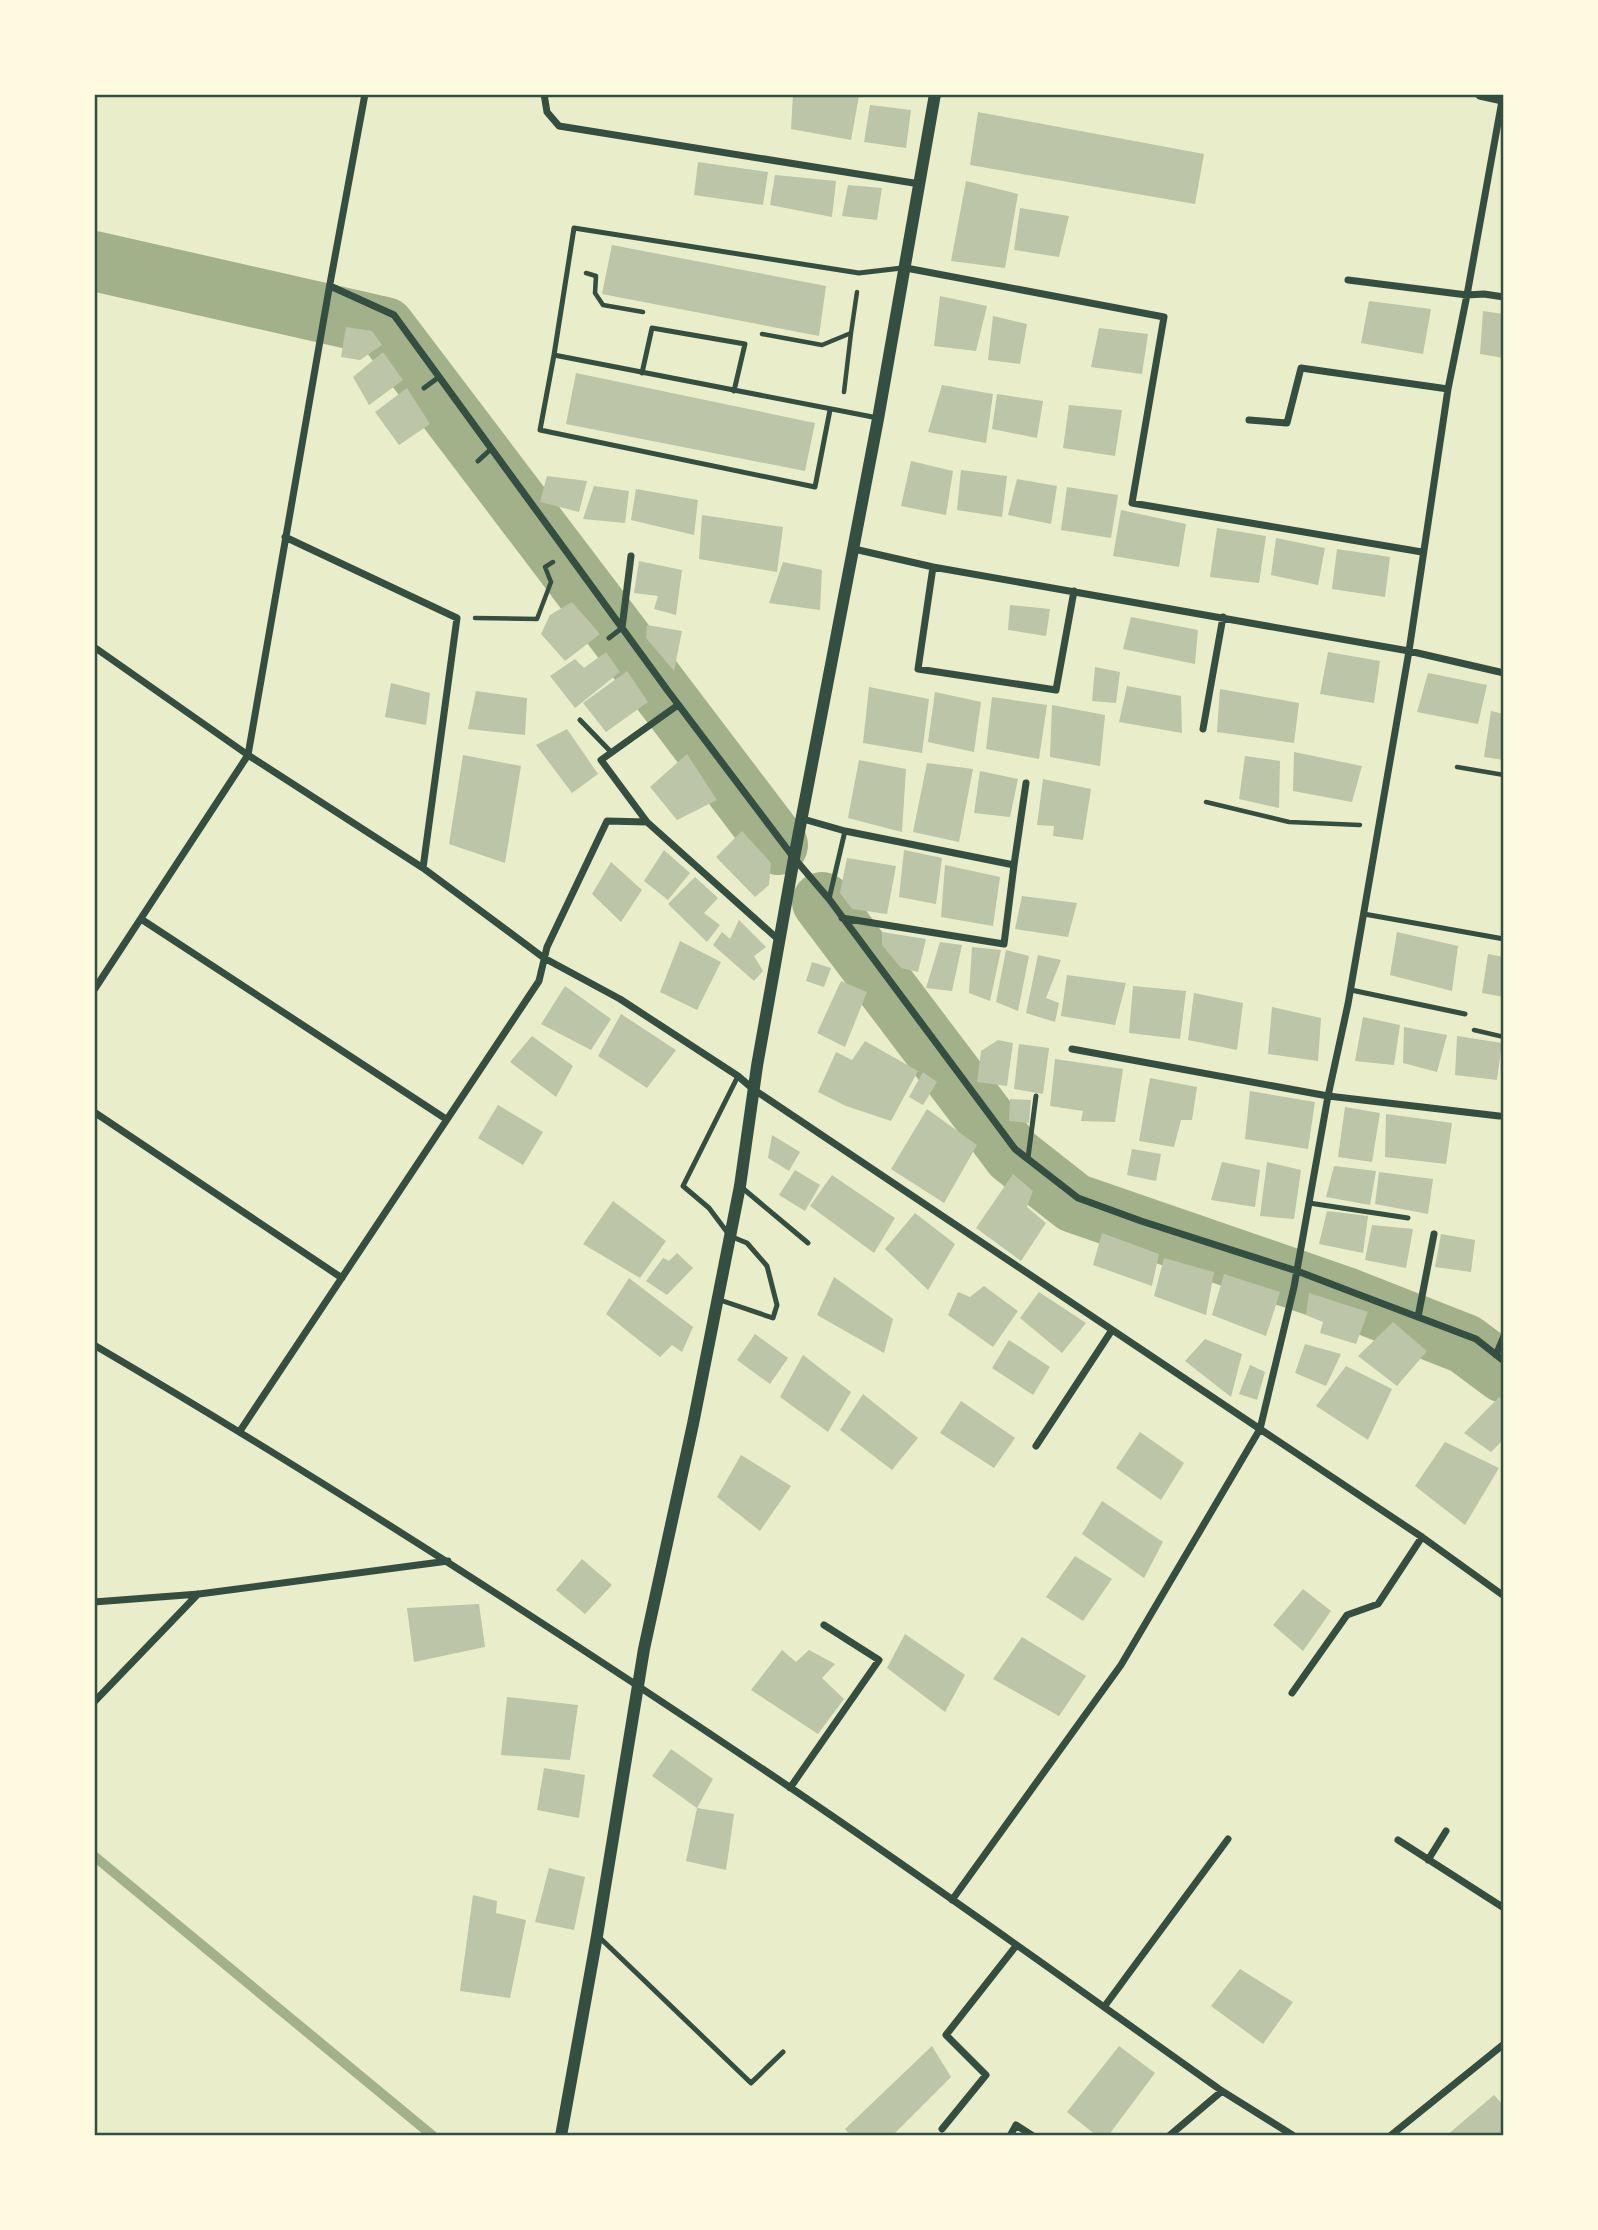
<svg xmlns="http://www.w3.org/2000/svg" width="1598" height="2230" font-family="'PT Serif',serif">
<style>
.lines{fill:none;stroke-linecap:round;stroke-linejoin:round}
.stream{stroke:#a3b18a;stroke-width:10}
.river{stroke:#a3b18a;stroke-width:60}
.building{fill:#bcc5a7}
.path{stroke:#344e41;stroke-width:4.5}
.service{stroke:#344e41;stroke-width:5}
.minor{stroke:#344e41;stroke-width:7}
.tertiary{stroke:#344e41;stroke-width:12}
.neatline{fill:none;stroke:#344e41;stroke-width:2.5}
</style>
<rect width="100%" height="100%" fill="#e9edc9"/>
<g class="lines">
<path class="stream" d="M94 1856 433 2136"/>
<path class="river" d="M94 261 385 327 778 845
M822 902 1013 1155 1074 1203 1343 1296 1465 1344 1504 1373"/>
</g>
<path class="building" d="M793 94 859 96 851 140 791 129Z
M870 105 911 110 906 148 864 142Z
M978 112 1204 154 1195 204 970 165Z
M698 162 768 172 763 205 694 195Z
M775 175 836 181 832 217 770 205Z
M966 181 1018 194 1005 268 951 261Z
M848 185 882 188 877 220 842 216Z
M1020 208 1069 216 1059 257 1014 250Z
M612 245 826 286 819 336 602 294Z
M940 296 987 306 976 351 934 346Z
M1369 301 1431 309 1423 354 1361 343Z
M1483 311 1504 314V358L1480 354Z
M993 316 1027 324 1020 364 988 360Z
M346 327 372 331 382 345 360 360 341 357Z
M1099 328 1148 334 1142 374 1091 367Z
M383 352 403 380 369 405 353 377Z
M576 373 815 423 805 471 566 424Z
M942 385 993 394 986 443 928 432Z
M407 388 430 424 399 445 375 412Z
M997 394 1043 401 1037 438 992 429Z
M1069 405 1122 410 1115 456 1063 448Z
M911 461 953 471 946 515 901 506Z
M961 470 1007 476 1002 517 957 510Z
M547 476 587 481 579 512 540 502Z
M1017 479 1057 486 1051 524 1008 515Z
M594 486 629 491 625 523 583 519Z
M1067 487 1118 495 1111 538 1061 530Z
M636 489 698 500 694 535 631 520Z
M1121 510 1186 524 1179 567 1113 556Z
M702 515 783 527 777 572 699 559Z
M1217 528 1266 536 1259 583 1210 577Z
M1276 538 1325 548 1318 585 1271 575Z
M1337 549 1390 557 1385 597 1332 589Z
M639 561 682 570 676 615 654 609 658 596 634 593Z
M783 562 822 570 820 610 769 603Z
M572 602 600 634 565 661 541 634 550 615Z
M1010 605 1050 609 1046 636 1008 630Z
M1131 617 1198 630 1195 664 1123 649Z
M647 625 682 631 674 671 646 638Z
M606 652 620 672 575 708 550 676 575 659 584 668Z
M1328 652 1380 661 1374 703 1320 694Z
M1095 667 1120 672 1116 703 1092 701Z
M627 671 648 702 606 732 583 703Z
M1428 673 1487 685 1478 724 1417 712Z
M391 683 430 693 426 725 385 717Z
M1127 686 1181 696 1182 733 1119 722Z
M869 687 929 699 922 753 863 743Z
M1220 689 1299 703 1294 743 1217 732Z
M476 691 527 698 525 735 468 729Z
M935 692 981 702 974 752 928 742Z
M992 697 1047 705 1039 759 986 749Z
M1052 705 1105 715 1100 766 1050 757Z
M1491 711 1504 714V760L1484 757Z
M567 729 598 774 572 793 536 745Z
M1294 752 1362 766 1352 802 1293 791Z
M687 754 717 800 677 820 650 787Z
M463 755 521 766 505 863 449 844Z
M1245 756 1280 761 1279 808 1239 799Z
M859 760 906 769 902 832 848 818Z
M927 763 973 769 959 842 913 832Z
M980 771 1018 779 1010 817 974 813Z
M1043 779 1091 789 1083 840 1053 836 1054 826 1037 825Z
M742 831 771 863 769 885 755 897 716 857Z
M664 850 690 873 668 900 644 881Z
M904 850 942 858 936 904 899 897Z
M847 858 896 866 887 914 852 909 840 893Z
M611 862 642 890 621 922 592 894Z
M945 865 1000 877 993 926 941 917Z
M695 877 718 898 704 913 720 925 707 942 668 904Z
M1022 896 1077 903 1068 937 1015 929Z
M739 920 766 947 754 956 763 971 754 981 713 945 722 932 730 939Z
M882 932 926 939 918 972 901 968 882 945Z
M1397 932 1458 946 1452 991 1390 975Z
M680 941 721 962 697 1010 660 992Z
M940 942 962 945 952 991 926 988Z
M972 947 1001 950 990 1001 969 993Z
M1006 950 1029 956 1018 1011 996 1002Z
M1488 954 1504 957V997L1482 993Z
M1038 955 1061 960 1046 998 1059 1003 1055 1022 1026 1013Z
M812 962 831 968 824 987 806 981Z
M1067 975 1126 983 1115 1025 1061 1016Z
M841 981 867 992 845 1047 817 1033Z
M565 986 611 1019 591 1050 541 1024Z
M1133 986 1186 991 1180 1039 1129 1033Z
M1194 993 1243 1003 1237 1050 1188 1040Z
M1272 1007 1321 1018 1318 1061 1268 1054Z
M621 1014 676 1050 647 1088 598 1056Z
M1363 1017 1400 1025 1394 1065 1355 1061Z
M1404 1027 1447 1035 1437 1072 1403 1063Z
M532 1036 573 1066 556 1097 510 1062Z
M1457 1036 1502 1043 1497 1080 1455 1075Z
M998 1040 1013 1043 1007 1086 977 1082 981 1051Z
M865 1041 918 1071 891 1121 846 1106 818 1092 836 1052 852 1060Z
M1019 1044 1049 1048 1043 1094 1014 1089Z
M1055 1059 1123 1069 1115 1122 1081 1121 1083 1111 1050 1106Z
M923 1072 937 1082 923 1105 909 1097Z
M1150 1078 1197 1087 1192 1120H1181L1174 1147 1139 1141Z
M1250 1091 1315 1102 1308 1149 1245 1139Z
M1010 1099 1031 1100 1029 1123 1009 1121Z
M498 1105 543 1132 523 1165 478 1138Z
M1345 1107 1380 1113 1372 1162 1338 1157Z
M927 1109 977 1145 944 1203 891 1169Z
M1386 1114 1452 1123 1446 1164 1385 1157Z
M772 1135 800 1152 789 1171 768 1158Z
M1132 1149 1161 1154 1156 1181 1127 1175Z
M1222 1162 1260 1170 1255 1207 1211 1200Z
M1267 1162 1301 1170 1294 1219 1260 1216Z
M1334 1166 1376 1171 1370 1205 1326 1197Z
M795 1170 820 1185 805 1211 779 1195Z
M1379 1172 1433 1179 1428 1214 1375 1204Z
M1013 1174 1033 1191 1027 1207 1046 1223 1021 1261 976 1228Z
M832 1175 895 1218 874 1253 810 1206Z
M613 1201 666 1241 640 1278 583 1244Z
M1327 1211 1368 1216 1363 1253 1319 1244Z
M915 1213 955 1244 928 1290 885 1249Z
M1372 1225 1413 1229 1406 1268 1365 1260Z
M1102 1233 1159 1254 1152 1286 1093 1265Z
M1441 1234 1475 1240 1471 1272 1435 1267Z
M677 1253 693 1268 667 1295 646 1281 663 1258 669 1261Z
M1164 1258 1214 1272 1206 1315 1154 1296Z
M1224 1274 1280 1292 1266 1336 1212 1315Z
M834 1277 893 1319 884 1353 817 1315Z
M629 1278 693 1327 682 1352 672 1345 660 1357 606 1314Z
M984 1286 1018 1311 993 1347 948 1315 958 1292 970 1297Z
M1039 1292 1086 1323 1062 1353 1020 1318Z
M1309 1293 1368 1312 1356 1344 1320 1333 1323 1322 1306 1315Z
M1393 1322 1427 1351 1397 1386 1358 1356Z
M755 1334 788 1358 770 1384 737 1360Z
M1205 1339 1242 1354 1231 1397 1185 1361Z
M1009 1340 1050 1367 1033 1395 992 1368Z
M1305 1344 1341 1354 1326 1386 1295 1373Z
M803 1355 851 1392 828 1432 780 1397Z
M1250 1365 1265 1372 1257 1400 1239 1394Z
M1346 1366 1392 1389 1368 1440 1316 1406Z
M863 1394 918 1438 892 1470 840 1430Z
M1499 1397 1504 1401V1439L1491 1452 1464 1433Z
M961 1401 1015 1438 994 1468 940 1433Z
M1140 1432 1184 1463 1161 1500 1116 1468Z
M1445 1442 1499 1468 1465 1525 1415 1486Z
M741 1455 791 1486 760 1531 717 1497Z
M1102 1501 1163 1542 1144 1578 1082 1534Z
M1075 1556 1112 1579 1083 1621 1046 1597Z
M582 1559 612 1585 585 1614 556 1590Z
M1303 1589 1331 1611 1303 1651 1273 1625Z
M479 1604 485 1647 414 1662 407 1608Z
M905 1634 965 1675 945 1712 887 1668Z
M1022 1637 1086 1676 1059 1716 993 1679Z
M782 1650 796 1662 809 1650 835 1664 822 1678 844 1699 818 1734 751 1690Z
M507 1697 578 1705 570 1760 501 1755Z
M671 1749 713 1779 697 1808 652 1776Z
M544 1768 585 1775 579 1818 537 1810Z
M697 1808 734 1814 726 1870 686 1861Z
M549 1868 585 1877 574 1930 535 1922Z
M473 1895 497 1901 496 1913 526 1920 510 1998 460 1991Z
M1240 1969 1293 2002 1263 2044 1211 2006Z
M932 2046 951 2077 892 2136H852L845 2129Z
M1119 2046 1155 2073 1108 2136H1097L1067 2112Z
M1494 2095 1504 2106V2136H1446Z"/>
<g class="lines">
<path class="path" d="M586 273 596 276 595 293 603 305 643 312
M762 334 822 345 851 333 857 292
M844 392 851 333
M475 618 537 619 551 582 545 567 553 562
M1457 767 1504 775
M1206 802 1289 822 1360 825
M1474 1030 1504 1037"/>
<path class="service" d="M554 355 540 430 815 487 830 410
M642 373 652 328 745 344 734 391
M424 388 439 377
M878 418 554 355 574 228 859 273 902 268
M478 461 491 449
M609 638 622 628
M580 720 612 753
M829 899 845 831
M1364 914 1504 939
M1351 990 1465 1014
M1028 1158 1036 1096
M740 1186 808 1243
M1309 1203 1408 1218
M717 1299 773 1318 777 1305 767 1266 747 1243 730 1236 709 1208 683 1186 738 1076
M598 1936 751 2083 783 2052"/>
<path class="minor" d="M544 94 547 112 559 126 920 184
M906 268 1164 317 1132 503 1422 552
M1348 280 1467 295 1484 294 1504 297
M330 286 394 315 668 691 794 858 829 899 1015 1149 1078 1198 1141 1221 1297 1271 1373 1300 1476 1339 1504 1361
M1249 420 1287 423 1301 368 1448 389
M285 537 457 618 423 868
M854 549 933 567 1409 651 1504 673
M933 567 918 669 1056 690 1074 591
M622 628 631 556
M94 647 248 755 423 868 544 958 620 999 738 1076 753 1089 1260 1429 1294 1287 1328 1096 1348 1004 1409 651 1448 389 1467 295 1503 95
M1203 729 1223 617
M803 819 845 831 1014 865 1004 944 842 918
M647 822 601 760 678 705
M1014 865 1026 783
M141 919 446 1119
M94 990 248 755 329 289 365 94
M1072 1049 1328 1096 1499 1116
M94 1112 342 1278
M1418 1317 1434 1234
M94 1345C331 1484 561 1633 788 1786 935 1885 1078 1989 1222 2091L1294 2136
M1496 1355 1504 1336
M240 1431 539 981 547 947 607 821 647 822 780 941
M1036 1446 1112 1330
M94 1602 199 1594 448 1561
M1292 1693 1347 1615 1378 1604 1422 1537
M94 1702 198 1594
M790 1788 879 1660 824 1625
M1398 1840 1504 1908
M1428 1860 1446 1831
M952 1900 1121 1665 1260 1429 1422 1537 1504 1596
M1104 2007 1228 1839
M942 2129 986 2075 946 2035 1016 1946
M1010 2136 1016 2125 1033 2136
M1169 2136 1222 2091
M1390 2136 1504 2044"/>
<path class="tertiary" d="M1481 94 1504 99
M561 2136 597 1936 644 1649 693 1424 740 1186 757 1066 794 858 878 419 935 94"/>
</g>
<rect width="1598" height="2230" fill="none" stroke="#fefae0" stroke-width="192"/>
<rect x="96" y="96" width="1406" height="2038" class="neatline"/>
</svg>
